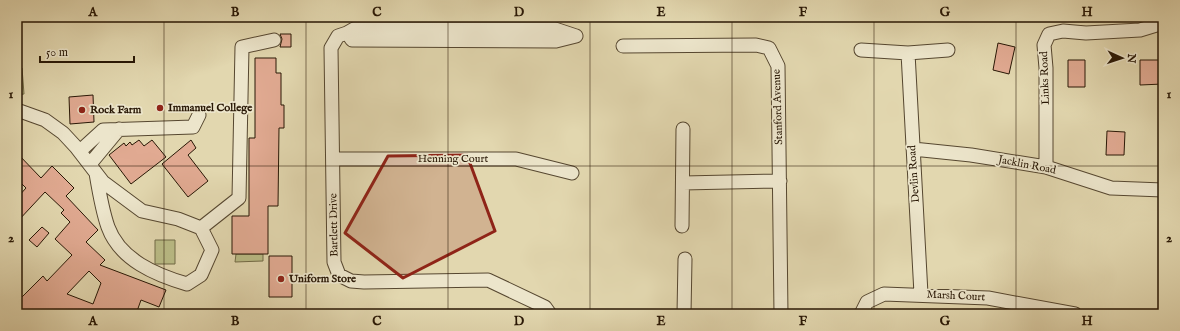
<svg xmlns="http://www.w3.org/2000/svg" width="1180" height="331" font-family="'IM FELL English',serif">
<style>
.green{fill:#babc86;stroke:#716a46}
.building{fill:#e1aa92;stroke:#281705;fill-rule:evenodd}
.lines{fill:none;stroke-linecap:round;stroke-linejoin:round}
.minor-casing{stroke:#564730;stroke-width:15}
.minor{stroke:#ece5cb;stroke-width:13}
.marked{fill:#8f2418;fill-opacity:0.2;stroke:#8f2418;stroke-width:3;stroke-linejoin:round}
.grid{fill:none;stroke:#281705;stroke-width:1;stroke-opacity:0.55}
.poi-dot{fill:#8f2418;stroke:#ece5cb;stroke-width:1.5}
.labels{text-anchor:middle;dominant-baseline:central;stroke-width:3.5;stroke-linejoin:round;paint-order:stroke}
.street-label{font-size:11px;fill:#281705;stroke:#ece5cb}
.poi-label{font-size:11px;font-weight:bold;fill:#281705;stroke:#ece5cb;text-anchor:start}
.neatline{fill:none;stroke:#281705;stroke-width:1.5}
.grid-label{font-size:13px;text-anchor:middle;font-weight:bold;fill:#281705}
</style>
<rect width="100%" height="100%" fill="#e2d7af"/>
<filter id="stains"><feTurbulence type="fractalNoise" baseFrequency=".005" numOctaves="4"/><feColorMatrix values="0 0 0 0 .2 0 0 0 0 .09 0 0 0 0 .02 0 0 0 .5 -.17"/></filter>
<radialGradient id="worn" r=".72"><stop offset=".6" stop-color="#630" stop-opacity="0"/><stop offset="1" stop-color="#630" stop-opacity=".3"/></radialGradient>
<path class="green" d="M17 68H22L24 94 17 95Z
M155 240H175V264H155Z
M236 254H263V261L235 262Z"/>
<path class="building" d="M291 34V47H280L282 39 280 34Z
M998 43 1015 47 1009 74 993 70Z
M255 58H276V73H281V105H284V128H279L278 206H268V254H232V216H249V138H255Z
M1068 60H1085V87H1068Z
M1140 60H1163V84L1140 85Z
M93 95 94 122 70 124 69 97Z
M1107 131 1125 132 1124 155H1106Z
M139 140 144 146 152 140 166 157 131 184 109 155 124 143 126 146 130 142 132 145Z
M191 140 196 148 188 155 208 181 188 197 162 164Z
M17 153 41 178 52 166 74 188 66 196 98 230 86 242 105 260 100 265 166 290 159 307 141 300 136 314H17V302L43 276 47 281 72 255 55 239 70 222 61 213 64 210 45 192 17 222V198L26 188 17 179ZM89 271 101 283 93 304 67 294Z
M42 227 49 233 37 247 29 240Z
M269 256H292V297H269Z"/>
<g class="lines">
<defs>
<path id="minor" d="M347 33 352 40 556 41 576 36
M623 46 756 45 769 48 778 66 781 314
M861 50 908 53 948 50
M908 53 921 294
M17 110 45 120 63 133 76 147 103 182 142 211 178 219 201 228 212 250 201 275 187 284C156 275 120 260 108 227 102 210 99 191 96 173
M913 149 971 155 1046 167 1111 188 1163 190
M80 151 103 130 193 127 199 115
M333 159H516L572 173
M90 164 119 129
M1046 167V68L1044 45 1049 34 1063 31 1086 33 1140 30 1163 23
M683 183 780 181
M682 226 683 129
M201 228 239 198 242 47 274 40
M550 314 545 307 488 280 364 282 351 281 339 275 334 262 331 48 338 36 347 33 354 29H555L576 36
M684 314 685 259
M861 314 867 302 884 294 988 298 1075 314"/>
</defs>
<use href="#minor" class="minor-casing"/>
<use href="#minor" class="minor"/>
</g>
<path class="marked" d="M467 155 495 231 403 278 345 233 388 156Z"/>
<path class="grid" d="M164 17V314M306 17V314M448 17V314M590 17V314M732 17V314M874 17V314M1016 17V314M17 166H1163"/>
<g class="poi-dot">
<circle cx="160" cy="108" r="4"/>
<circle cx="82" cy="110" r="4"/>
<circle cx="281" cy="279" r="4"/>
</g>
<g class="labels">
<g class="street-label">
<text transform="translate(1045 78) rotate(-92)">Links Road</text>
<text transform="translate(778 107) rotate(-92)">Stanford Avenue</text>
<text x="453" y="159">Henning Court</text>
<text transform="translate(1027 165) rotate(11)">Jacklin Road</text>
<text transform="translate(914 174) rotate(-94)">Devlin Road</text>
<text transform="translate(334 225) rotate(-91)">Bartlett Drive</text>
<text transform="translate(956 296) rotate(3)">Marsh Court</text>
</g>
<g class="poi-label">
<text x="168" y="108">Immanuel College</text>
<text x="90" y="110">Rock Farm</text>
<text x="289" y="279">Uniform Store</text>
</g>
</g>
<rect width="1180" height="331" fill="none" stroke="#e2d7af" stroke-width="44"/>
<g transform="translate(1122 58) rotate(93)" stroke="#ece5cb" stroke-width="3" paint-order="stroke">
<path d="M0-3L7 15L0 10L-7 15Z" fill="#281705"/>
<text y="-6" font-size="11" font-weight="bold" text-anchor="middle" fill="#281705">N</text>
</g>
<path d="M40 56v6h94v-6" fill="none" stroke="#281705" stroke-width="2"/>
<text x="46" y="56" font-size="12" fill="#281705" stroke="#ece5cb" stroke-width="3" paint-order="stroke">50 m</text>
<rect x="22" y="22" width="1136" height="287" class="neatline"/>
<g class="grid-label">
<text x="93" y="16">A</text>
<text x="235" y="16">B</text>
<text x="377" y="16">C</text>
<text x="519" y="16">D</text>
<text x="661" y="16">E</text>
<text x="803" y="16">F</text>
<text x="945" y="16">G</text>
<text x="1087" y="16">H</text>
<text x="11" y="98">1</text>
<text x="1169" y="98">1</text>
<text x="11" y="242">2</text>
<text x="1169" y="242">2</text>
<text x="93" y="325">A</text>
<text x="235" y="325">B</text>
<text x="377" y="325">C</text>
<text x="519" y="325">D</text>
<text x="661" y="325">E</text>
<text x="803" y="325">F</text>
<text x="945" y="325">G</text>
<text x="1087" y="325">H</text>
</g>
<rect width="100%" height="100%" filter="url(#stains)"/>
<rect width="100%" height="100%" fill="url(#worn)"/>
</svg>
